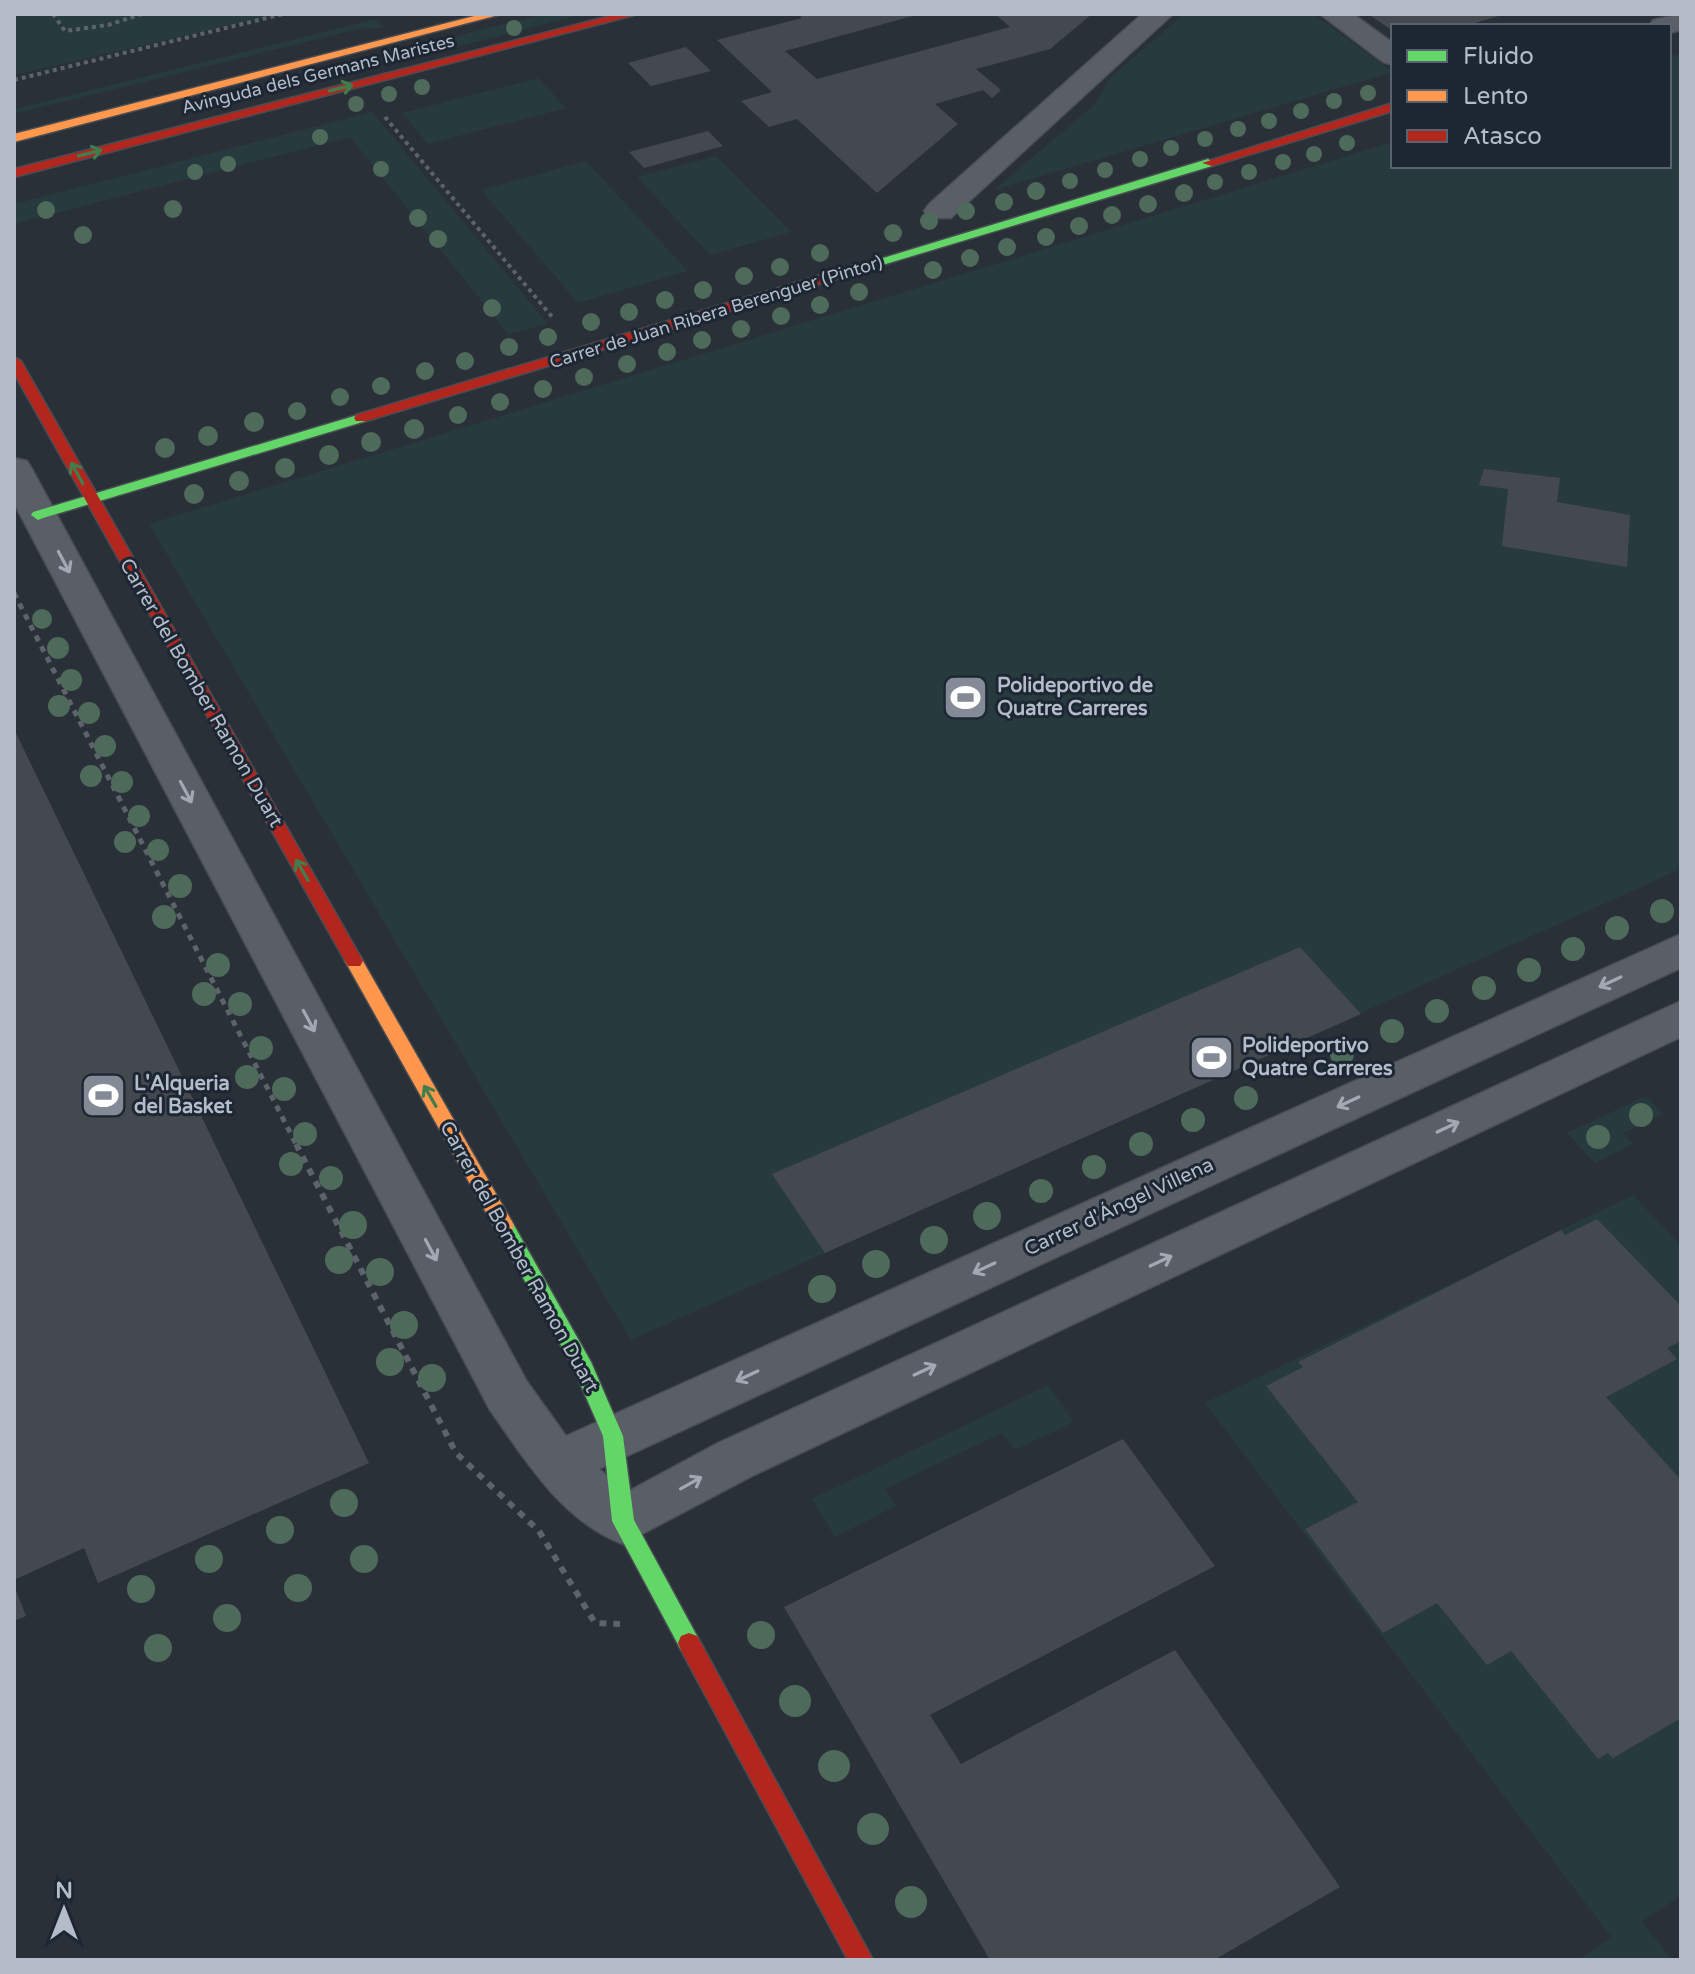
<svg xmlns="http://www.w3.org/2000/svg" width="1695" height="1974" font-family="'Varela Round',sans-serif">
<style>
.green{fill:#273a3e}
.building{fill:#444950}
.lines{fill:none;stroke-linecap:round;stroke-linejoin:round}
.street-casing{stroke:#484c53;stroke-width:3}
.fast-casing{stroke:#484c53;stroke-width:3}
.slow-casing{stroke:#484c53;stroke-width:3}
.jam-casing{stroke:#484c53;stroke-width:3}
.path-far2{stroke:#5d636a;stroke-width:4;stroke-dasharray:4 4;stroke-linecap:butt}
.path-far1{stroke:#5d636a;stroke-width:5;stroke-dasharray:6 6;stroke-linecap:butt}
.path{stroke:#5d636a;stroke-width:6;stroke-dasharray:7 7;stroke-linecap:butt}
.street{fill:#5a5e66;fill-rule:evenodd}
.fast{fill:#63d668;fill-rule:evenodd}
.slow{fill:#ff974d;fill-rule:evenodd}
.jam{fill:#b3261e;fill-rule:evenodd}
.tree{fill:#4e6a5a}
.oneway{stroke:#407e4e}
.oneway2{stroke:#a2a9b5}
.labels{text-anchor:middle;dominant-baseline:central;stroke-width:6;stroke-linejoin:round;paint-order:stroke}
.far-street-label{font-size:18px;fill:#b4bcc9;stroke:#1d2633}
.poi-label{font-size:20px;font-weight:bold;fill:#b4bcc9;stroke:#1d2633;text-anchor:start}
.street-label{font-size:20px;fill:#b4bcc9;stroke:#1d2633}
</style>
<rect width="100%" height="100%" fill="#2a3038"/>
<path class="green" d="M14 14H280L14 75Z
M543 14H584L456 47 449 38Z
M1184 14H1313L1393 72 994 190 1095 104 1110 78Z
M376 19 385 28 359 29 14 114V109Z
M1681 53V869L631 1340 149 524 1393 142V166H1669V57Z
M538 78 566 108 428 144 402 113Z
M372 112 548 324 508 334 350 137 14 224V204Z
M716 156 791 232 710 255 637 177Z
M586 161 688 271 578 303 481 190Z
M1646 1096 1663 1114 1623 1133 1633 1144 1595 1163 1567 1133Z
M1633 1195 1681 1245V1896L1642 1921 1672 1960H1578L1612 1938 1205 1403Z
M1048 1385 1074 1422 1015 1450 1002 1433 885 1489 896 1506 835 1537 812 1499Z"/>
<path class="building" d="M798 14H920L785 51 817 79 1010 27 995 14H1092L1050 49 976 69 1001 90 992 98 983 90 935 104 958 124 877 193 797 119 769 127 741 101 772 92 717 40 802 18Z
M1368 14H1502V15L1465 26H1393V31Z
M686 47 711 71 651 86 628 63Z
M708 131 723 146 644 168 629 152Z
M1484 469 1560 478 1557 502 1630 515 1627 567 1502 546 1508 489 1479 485Z
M14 729 369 1463 98 1583 84 1548 14 1580Z
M1300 947 1361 1014 825 1253 772 1174Z
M1597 1219 1681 1306V1341L1667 1348 1677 1359 1606 1397 1681 1480V1718L1613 1758 1608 1753 1598 1759 1511 1651 1487 1665 1437 1603 1383 1633 1305 1529 1358 1502 1266 1386 1303 1367 1298 1362 1561 1230 1565 1235Z
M1123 1439 1215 1566 930 1715 961 1764 1175 1650 1340 1887 1214 1960H990L784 1607Z
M14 1585 26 1616 14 1621Z"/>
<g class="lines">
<defs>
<path id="street" d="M1142 14H1173L951 218H929L924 211 929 204Z
M1320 14H1353L1393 43V65L1383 62Z
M1681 14V30L1669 33V26H1649L1653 20Z
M14 458 27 461 32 469 526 1380 566 1436 1681 934V968L599 1469 627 1492 718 1443 1681 1001V1037L754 1475 623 1544C563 1522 525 1460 490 1410L14 503Z"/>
<path id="fast" d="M1208 159 1214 163 1212 166 859 272H849L847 269Z
M361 414 366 415V421L43 518 38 520 31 515 33 512Z
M504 1218 511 1220 591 1362 623 1436 634 1520 697 1636 700 1643 697 1650 689 1653 681 1650 612 1521 603 1436 572 1365 494 1226 497 1220Z"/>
<path id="slow" d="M482 14H502L14 142V134Z
M354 954 360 956 511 1220 514 1226 511 1232 504 1234 497 1232 345 961Z"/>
<path id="jam" d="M618 14H638L14 177V169Z
M1393 103V111L1212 166 1202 163Z
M854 265 859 266V272L366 421H356L354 418 356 415Z
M14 357 21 361 360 956 363 961 360 966H348L14 373Z
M689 1633 697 1636 873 1960H848L681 1650 678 1643 681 1636Z"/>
</defs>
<use href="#street" class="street-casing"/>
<use href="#fast" class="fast-casing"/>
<use href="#slow" class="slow-casing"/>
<use href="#jam" class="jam-casing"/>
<path class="path-far2" d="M53 14 65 31 108 25 142 14
M14 80 283 14
M385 117 553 318"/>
<path class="path-far1" d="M14 593 297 1146"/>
<path class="path" d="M296 1144 456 1453 539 1531 595 1623 620 1624"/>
<use href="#street" class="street"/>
<use href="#fast" class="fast"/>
<use href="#slow" class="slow"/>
<use href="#jam" class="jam"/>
</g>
<g class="tree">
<circle cx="514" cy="28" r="8"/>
<circle cx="422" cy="87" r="8"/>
<circle cx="1368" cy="93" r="8"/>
<circle cx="389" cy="94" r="8"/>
<circle cx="1334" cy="101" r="8"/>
<circle cx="356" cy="104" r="8"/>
<circle cx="1301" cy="111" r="8"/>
<circle cx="1269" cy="121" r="8"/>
<circle cx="1238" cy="129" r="8"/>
<circle cx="320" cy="137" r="8"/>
<circle cx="1205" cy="139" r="8"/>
<circle cx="1347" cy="143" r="8"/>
<circle cx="1171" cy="148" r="8"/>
<circle cx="1314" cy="154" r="8"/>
<circle cx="1140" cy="159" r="8"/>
<circle cx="1283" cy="162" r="8"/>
<circle cx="228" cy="164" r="8"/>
<circle cx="381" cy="169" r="8"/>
<circle cx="1105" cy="170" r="8"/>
<circle cx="195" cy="172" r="8"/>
<circle cx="1249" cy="172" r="8"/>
<circle cx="1070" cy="181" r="8"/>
<circle cx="1215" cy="182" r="8"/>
<circle cx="1036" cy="191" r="9"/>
<circle cx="1184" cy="193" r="9"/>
<circle cx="1004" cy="202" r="9"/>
<circle cx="1148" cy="204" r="9"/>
<circle cx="173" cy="209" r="9"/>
<circle cx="46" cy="210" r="9"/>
<circle cx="966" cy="211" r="9"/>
<circle cx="1112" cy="215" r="9"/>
<circle cx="418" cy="218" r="9"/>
<circle cx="929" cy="221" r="9"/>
<circle cx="1079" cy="226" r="9"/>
<circle cx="893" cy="233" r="9"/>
<circle cx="83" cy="235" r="9"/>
<circle cx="1046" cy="237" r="9"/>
<circle cx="438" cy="239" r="9"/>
<circle cx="1007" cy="247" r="9"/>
<circle cx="820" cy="253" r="9"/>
<circle cx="970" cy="258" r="9"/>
<circle cx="780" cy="267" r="9"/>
<circle cx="933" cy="270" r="9"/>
<circle cx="744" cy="276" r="9"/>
<circle cx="703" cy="290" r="9"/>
<circle cx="859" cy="292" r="9"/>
<circle cx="665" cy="300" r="9"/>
<circle cx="820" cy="305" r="9"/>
<circle cx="492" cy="308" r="9"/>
<circle cx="629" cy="312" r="9"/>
<circle cx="781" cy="316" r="9"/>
<circle cx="591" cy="322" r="9"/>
<circle cx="741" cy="329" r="9"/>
<circle cx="548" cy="337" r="9"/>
<circle cx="702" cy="340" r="9"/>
<circle cx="509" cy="347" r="9"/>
<circle cx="667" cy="352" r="9"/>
<circle cx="465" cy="361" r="9"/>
<circle cx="627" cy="364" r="9"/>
<circle cx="425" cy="371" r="9"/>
<circle cx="584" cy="377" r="9"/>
<circle cx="381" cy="386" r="9"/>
<circle cx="543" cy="389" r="9"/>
<circle cx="340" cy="397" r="9"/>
<circle cx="500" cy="402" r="9"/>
<circle cx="297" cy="411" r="9"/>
<circle cx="458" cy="415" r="9"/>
<circle cx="254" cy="422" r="10"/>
<circle cx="414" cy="429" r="10"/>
<circle cx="208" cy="436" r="10"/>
<circle cx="371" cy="442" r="10"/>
<circle cx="165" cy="448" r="10"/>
<circle cx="329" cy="455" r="10"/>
<circle cx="285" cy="468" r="10"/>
<circle cx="239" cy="481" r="10"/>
<circle cx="194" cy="494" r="10"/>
<circle cx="42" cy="619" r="10"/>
<circle cx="58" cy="648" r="11"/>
<circle cx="71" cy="680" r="11"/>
<circle cx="59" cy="706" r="11"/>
<circle cx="89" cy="713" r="11"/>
<circle cx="105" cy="746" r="11"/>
<circle cx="91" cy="776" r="11"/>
<circle cx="122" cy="782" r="11"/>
<circle cx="139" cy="816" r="11"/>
<circle cx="125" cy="842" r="11"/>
<circle cx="158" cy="850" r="11"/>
<circle cx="180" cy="886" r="12"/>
<circle cx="1662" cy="911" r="12"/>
<circle cx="164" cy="917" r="12"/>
<circle cx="1617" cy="928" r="12"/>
<circle cx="1573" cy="949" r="12"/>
<circle cx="218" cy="965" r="12"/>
<circle cx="1529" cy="970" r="12"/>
<circle cx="1484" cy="988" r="12"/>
<circle cx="204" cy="994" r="12"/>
<circle cx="240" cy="1004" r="12"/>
<circle cx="1437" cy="1011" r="12"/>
<circle cx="1392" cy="1031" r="12"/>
<circle cx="261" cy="1048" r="12"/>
<circle cx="1342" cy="1054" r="12"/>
<circle cx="247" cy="1077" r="12"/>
<circle cx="284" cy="1089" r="12"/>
<circle cx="1246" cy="1098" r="12"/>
<circle cx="1641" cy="1115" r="12"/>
<circle cx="1193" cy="1120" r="12"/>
<circle cx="305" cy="1134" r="12"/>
<circle cx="1598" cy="1137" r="12"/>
<circle cx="1141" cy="1144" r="12"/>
<circle cx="291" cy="1164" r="12"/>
<circle cx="1094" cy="1167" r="12"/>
<circle cx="331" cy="1178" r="12"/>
<circle cx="1041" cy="1191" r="12"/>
<circle cx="987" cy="1216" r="14"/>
<circle cx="353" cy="1225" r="14"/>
<circle cx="934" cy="1240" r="14"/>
<circle cx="339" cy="1260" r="14"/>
<circle cx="876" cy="1264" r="14"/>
<circle cx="380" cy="1272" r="14"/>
<circle cx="822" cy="1289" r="14"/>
<circle cx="404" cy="1325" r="14"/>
<circle cx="390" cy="1362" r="14"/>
<circle cx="432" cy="1378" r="14"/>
<circle cx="344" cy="1503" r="14"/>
<circle cx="280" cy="1530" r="14"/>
<circle cx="209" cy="1559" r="14"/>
<circle cx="364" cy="1559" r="14"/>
<circle cx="298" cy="1588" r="14"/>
<circle cx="141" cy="1589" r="14"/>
<circle cx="227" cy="1618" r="14"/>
<circle cx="761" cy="1635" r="14"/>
<circle cx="158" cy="1648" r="14"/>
<circle cx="795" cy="1701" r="16"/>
<circle cx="834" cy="1766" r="16"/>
<circle cx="873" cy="1829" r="16"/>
<circle cx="911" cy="1902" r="16"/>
</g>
<defs><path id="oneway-shaft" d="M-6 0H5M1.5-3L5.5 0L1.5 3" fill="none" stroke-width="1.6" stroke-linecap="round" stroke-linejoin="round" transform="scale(2)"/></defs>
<g class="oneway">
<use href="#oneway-shaft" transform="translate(341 88) rotate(-14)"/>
<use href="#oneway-shaft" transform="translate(90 153) rotate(-14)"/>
<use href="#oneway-shaft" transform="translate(77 473) rotate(-119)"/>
<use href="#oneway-shaft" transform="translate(302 870) rotate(-120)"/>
<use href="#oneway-shaft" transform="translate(430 1096) rotate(-120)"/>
</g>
<g class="oneway2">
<use href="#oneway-shaft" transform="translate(64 562) rotate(62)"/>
<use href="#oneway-shaft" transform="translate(186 792) rotate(62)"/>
<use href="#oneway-shaft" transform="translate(1610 982) rotate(155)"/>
<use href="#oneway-shaft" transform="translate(309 1021) rotate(62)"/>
<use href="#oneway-shaft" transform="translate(1348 1102) rotate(155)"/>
<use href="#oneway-shaft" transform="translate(1448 1127) rotate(-25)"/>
<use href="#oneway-shaft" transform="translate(431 1250) rotate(62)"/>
<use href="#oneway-shaft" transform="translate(1161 1261) rotate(-25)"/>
<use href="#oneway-shaft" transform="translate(984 1268) rotate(155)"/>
<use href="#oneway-shaft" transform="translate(925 1370) rotate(-25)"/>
<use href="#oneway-shaft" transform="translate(747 1376) rotate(155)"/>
<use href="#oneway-shaft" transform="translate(691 1483) rotate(-29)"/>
</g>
<defs>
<symbol id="stadium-square" viewBox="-11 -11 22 22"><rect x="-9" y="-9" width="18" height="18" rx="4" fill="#848b96" stroke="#1d2633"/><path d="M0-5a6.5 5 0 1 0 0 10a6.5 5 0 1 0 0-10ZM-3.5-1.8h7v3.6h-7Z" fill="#fff"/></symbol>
</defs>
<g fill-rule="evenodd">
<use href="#stadium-square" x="940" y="672" width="51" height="51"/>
<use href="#stadium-square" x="1186" y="1032" width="51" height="51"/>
<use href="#stadium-square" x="78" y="1070" width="51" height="51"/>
</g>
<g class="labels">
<g class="far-street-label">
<text transform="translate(318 74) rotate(-14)">Avinguda dels Germans Maristes</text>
<text transform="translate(716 312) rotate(-17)">Carrer de Juan Ribera Berenguer (Pintor)</text>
</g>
<g class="poi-label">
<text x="997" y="686">Polideportivo de<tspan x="997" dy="23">Quatre Carreres</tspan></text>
<text x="1242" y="1046">Polideportivo<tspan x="1242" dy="23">Quatre Carreres</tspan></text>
<text x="134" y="1084">L'Alqueria<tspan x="134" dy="23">del Basket</tspan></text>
</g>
<g class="street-label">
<text transform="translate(201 693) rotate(60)">Carrer del Bomber Ramon Duart</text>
<text transform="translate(1119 1207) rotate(-25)">Carrer d'Ángel Villena</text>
<text transform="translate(519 1257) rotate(61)">Carrer del Bomber Ramon Duart</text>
</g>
</g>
<rect width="1695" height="1974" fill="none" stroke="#b4bcc9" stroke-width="32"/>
<rect x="1391" y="24" width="280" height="144" fill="#1d2633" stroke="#59626f" stroke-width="2"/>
<rect x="1407" y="50" width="40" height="12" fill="#63d668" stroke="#59626f" stroke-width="2"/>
<text x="1463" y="64" font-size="24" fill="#b4bcc9">Fluido</text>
<rect x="1407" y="90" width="40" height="12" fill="#ff974d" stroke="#59626f" stroke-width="2"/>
<text x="1463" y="104" font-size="24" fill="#b4bcc9">Lento</text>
<rect x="1407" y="130" width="40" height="12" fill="#b3261e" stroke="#59626f" stroke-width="2"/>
<text x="1463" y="144" font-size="24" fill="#b4bcc9">Atasco</text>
<g transform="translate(64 1910)" stroke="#1d2633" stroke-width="6" paint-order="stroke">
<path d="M0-6L14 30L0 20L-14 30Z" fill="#b4bcc9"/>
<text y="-12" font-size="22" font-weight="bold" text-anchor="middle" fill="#b4bcc9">N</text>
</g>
</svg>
